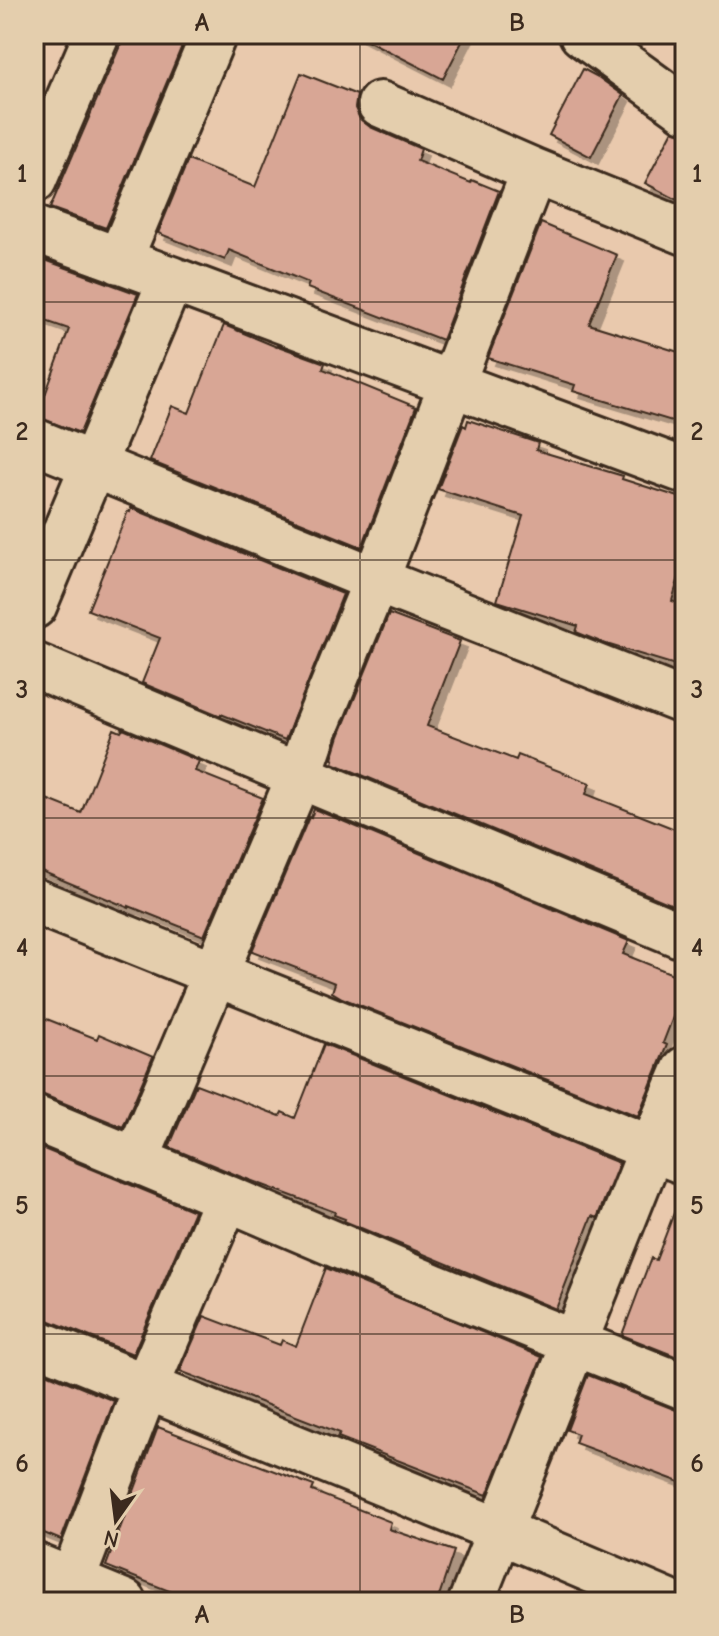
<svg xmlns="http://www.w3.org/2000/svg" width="719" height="1636" font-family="'Comic Neue',sans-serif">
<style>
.building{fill:#d8a695;stroke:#3b2a1e;stroke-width:2;filter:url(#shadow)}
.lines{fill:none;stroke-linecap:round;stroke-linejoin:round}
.minor-casing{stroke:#3b2a1e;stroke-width:50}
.minor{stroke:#e4cead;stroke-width:44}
.grid{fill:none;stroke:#3b2a1e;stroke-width:2;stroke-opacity:0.55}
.neatline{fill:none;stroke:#3b2a1e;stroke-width:3}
.grid-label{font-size:26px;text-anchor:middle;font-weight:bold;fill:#3b2a1e}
</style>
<defs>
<filter id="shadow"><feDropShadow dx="7" dy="7" stdDeviation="0" flood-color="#0004"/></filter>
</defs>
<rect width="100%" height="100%" fill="#e9c9ad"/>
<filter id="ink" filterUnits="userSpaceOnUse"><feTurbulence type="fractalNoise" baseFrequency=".0125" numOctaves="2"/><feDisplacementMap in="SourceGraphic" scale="16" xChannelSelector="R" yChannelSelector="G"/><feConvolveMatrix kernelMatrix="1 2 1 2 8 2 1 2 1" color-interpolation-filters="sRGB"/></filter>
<g filter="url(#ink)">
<path class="building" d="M125 34H187L106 228 50 208Z
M355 34H466L443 79Z
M583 69 598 77 623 95 591 157 549 135Z
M301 73 357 95 355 108 360 119 370 127 421 149 417 161 471 183 472 180 499 191 442 340 307 288 309 283 229 250 225 260 158 233 188 160 255 187Z
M673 130 685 134V204L645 183Z
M541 223 617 255 589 324 685 354V425L573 391 575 385 488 358Z
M34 256 138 294 80 433 37 417 69 329 34 317Z
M224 325 277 347 278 346 325 363 323 369 416 407 362 547 150 461 172 406 189 413Z
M468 420 538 443 536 450 623 476 622 479 685 499V557L672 601 685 606V668L603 643 576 632 578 626 497 601 523 516 438 489 463 425 466 427Z
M131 508 343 594 285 740 221 714V716L142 683 160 638 88 610 128 511 130 512Z
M389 614 460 641 427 726 516 760 518 755 590 783 586 794 685 833V910L333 763 334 760 332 759 339 736Z
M114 729 121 732 123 729 199 761 195 771 263 798 204 936 129 906V908L34 868V794L81 813Z
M314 809 629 941 623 954 685 979V986L663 1043 667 1045 638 1116 342 998 332 992 335 983 252 951 309 817 311 818Z
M34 1014 97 1039 99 1034 153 1057 123 1127 44 1095 34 1094Z
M324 1044 619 1163 597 1218 592 1216 556 1309 344 1221 345 1219 334 1215 335 1212 239 1176 169 1147 196 1084 280 1116 282 1112 295 1118Z
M34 1145 194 1211 133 1354 43 1318 34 1317Z
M682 1192H685V1360L622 1335 651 1258 656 1260Z
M326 1268 542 1357 487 1495 338 1437 340 1433 180 1371 204 1316 280 1345 282 1340 296 1346Z
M34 1368 114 1401 61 1540 34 1529Z
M588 1375 676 1410 685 1411V1484L575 1443 578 1434 567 1430Z
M158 1427 314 1486 312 1491 391 1522 389 1529 454 1551 437 1602H197L106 1566Z"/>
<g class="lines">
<defs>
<path id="minor" d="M582 34 685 109
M380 104 534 171
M34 180 96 36
M34 229 171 279 34 606
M119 261 214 34
M171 279 685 471
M34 441 376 580 685 702
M34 665 685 937
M34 901 685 1162
M34 1118 136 1160
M227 1198 435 1287 685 1387
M34 1341 500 1531 667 1602
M34 1565 124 1602
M64 1602 146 1387 227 1198 136 1160 299 777 316 727 376 580 534 171 685 232
M471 1602 652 1148 685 1069"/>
</defs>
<use href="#minor" class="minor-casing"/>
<use href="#minor" class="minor"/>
</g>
</g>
<path class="grid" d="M360 34V1602M34 302H685M34 560H685M34 818H685M34 1076H685M34 1334H685"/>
<rect width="719" height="1636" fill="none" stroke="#e4cead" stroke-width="88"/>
<g transform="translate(116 1520) rotate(194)" stroke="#e4cead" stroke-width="6" paint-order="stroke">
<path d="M0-6L14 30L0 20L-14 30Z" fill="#3b2a1e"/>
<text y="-12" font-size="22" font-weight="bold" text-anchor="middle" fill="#3b2a1e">N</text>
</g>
<rect x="44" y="44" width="631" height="1548" class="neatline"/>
<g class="grid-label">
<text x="202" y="31">A</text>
<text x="517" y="31">B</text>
<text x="22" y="182">1</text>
<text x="697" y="182">1</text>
<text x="22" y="440">2</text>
<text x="697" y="440">2</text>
<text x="22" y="698">3</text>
<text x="697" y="698">3</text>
<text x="22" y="956">4</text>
<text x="697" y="956">4</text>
<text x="22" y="1214">5</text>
<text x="697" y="1214">5</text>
<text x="22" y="1472">6</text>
<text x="697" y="1472">6</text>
<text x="202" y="1623">A</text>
<text x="517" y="1623">B</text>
</g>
</svg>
